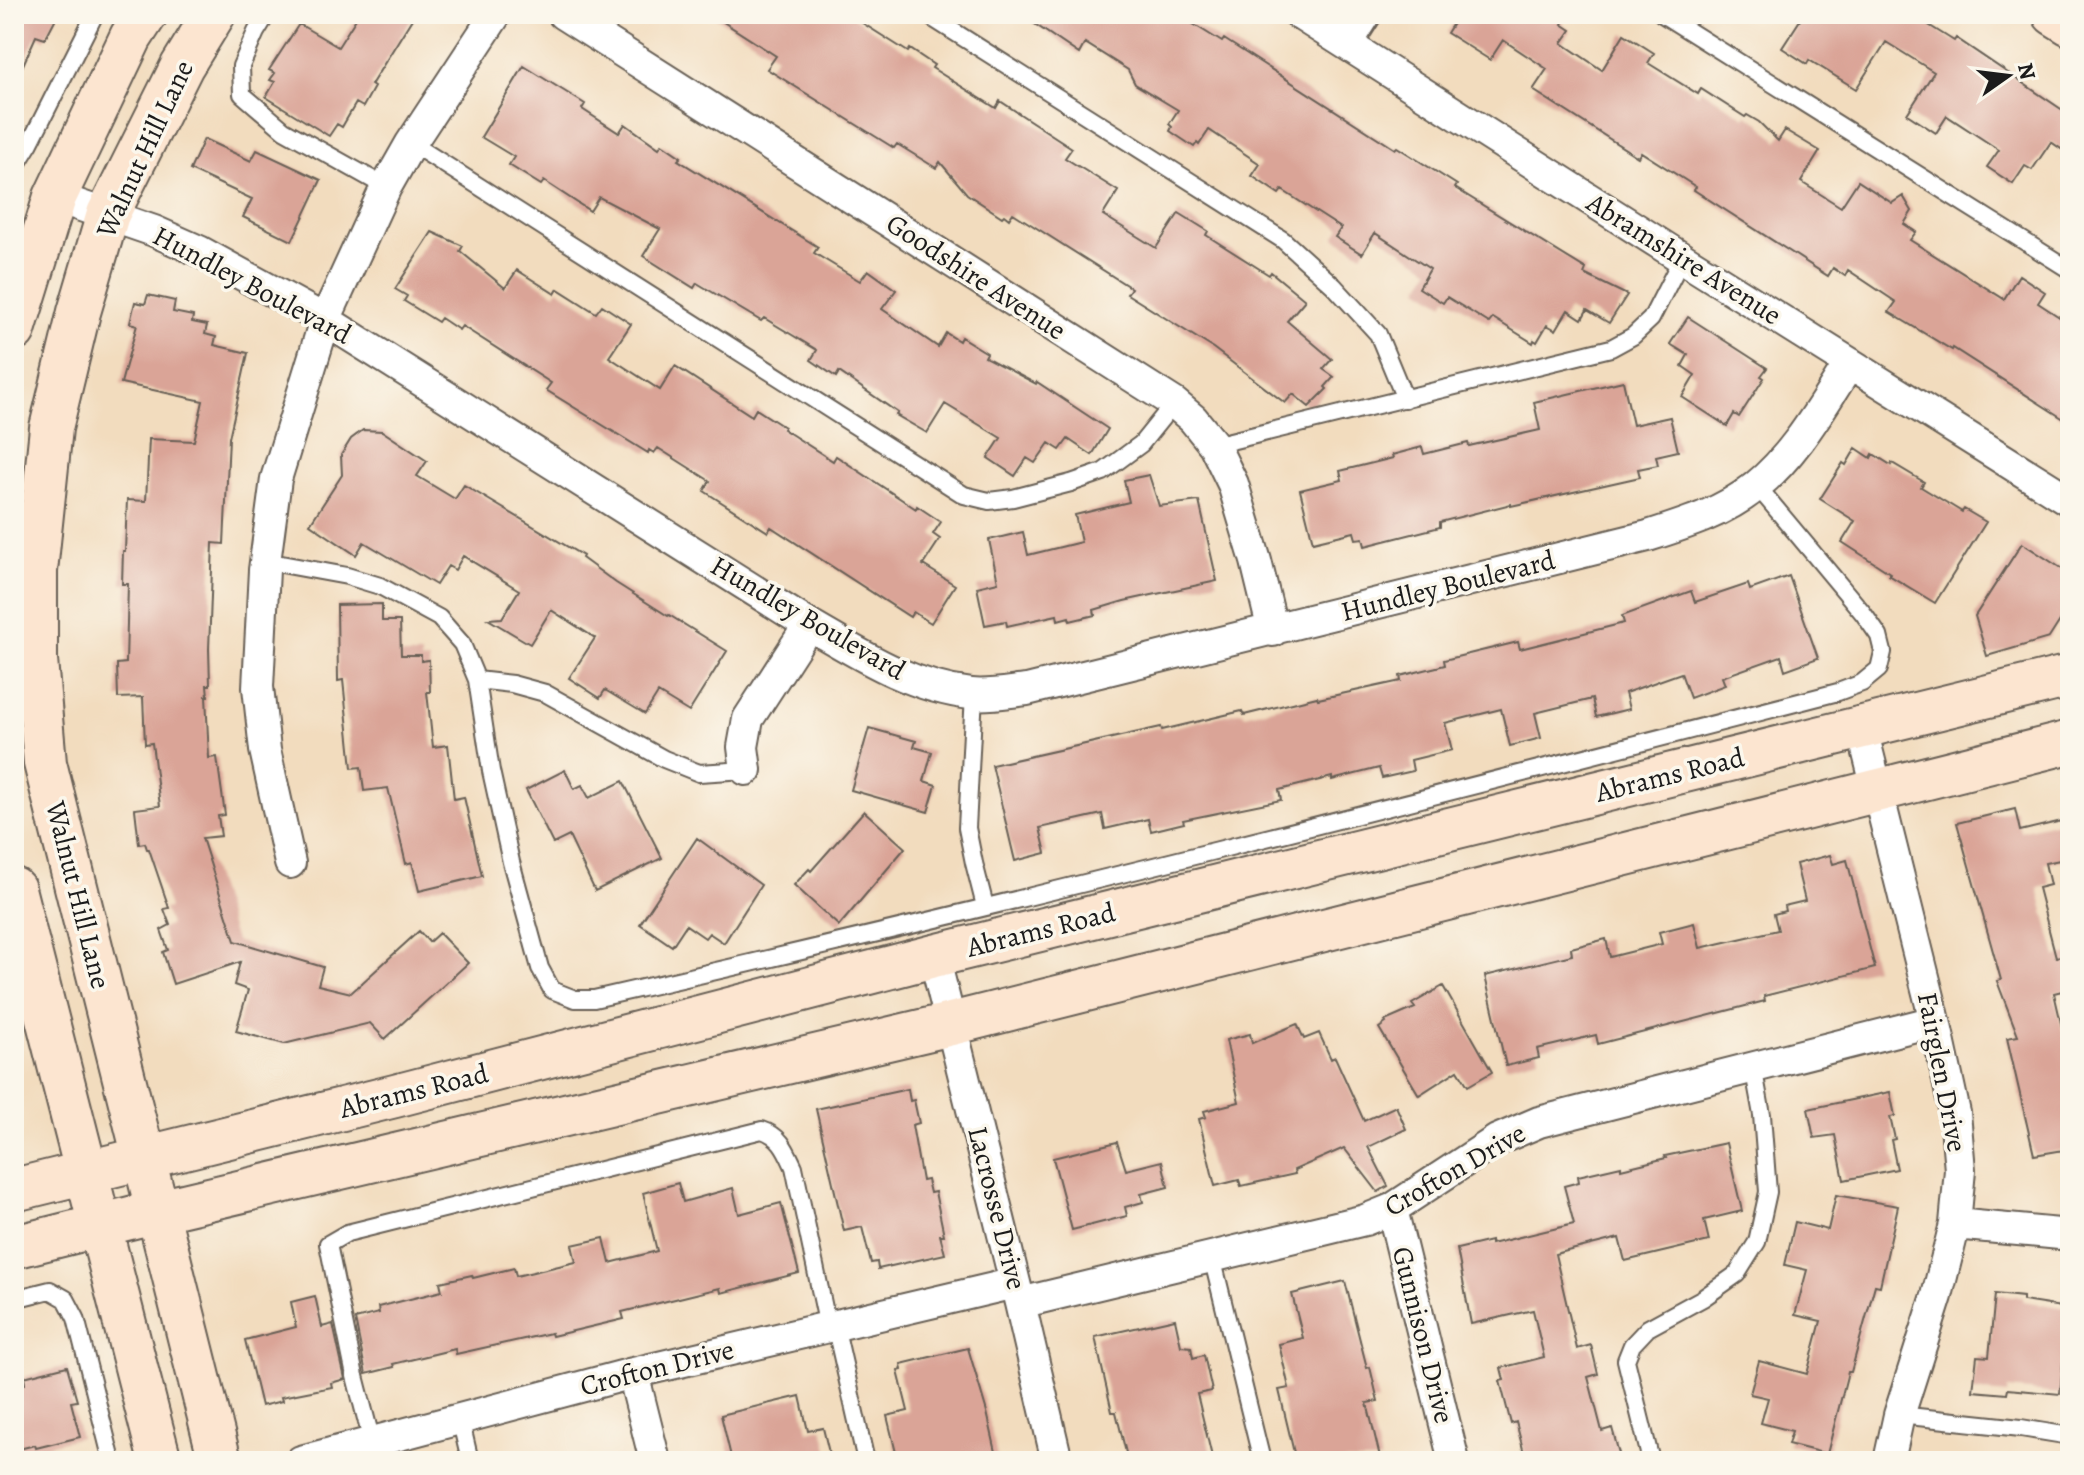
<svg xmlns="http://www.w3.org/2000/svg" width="2084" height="1475" font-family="Alegreya,serif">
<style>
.building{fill:#daa497}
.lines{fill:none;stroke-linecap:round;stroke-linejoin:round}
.lane-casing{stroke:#675f55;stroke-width:20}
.street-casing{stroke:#675f55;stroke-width:34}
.secondary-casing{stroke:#675f55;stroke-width:46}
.lane{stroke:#fff;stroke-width:16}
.street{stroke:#fff;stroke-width:30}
.secondary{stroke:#fce5d0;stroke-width:42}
.labels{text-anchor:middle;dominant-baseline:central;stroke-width:7;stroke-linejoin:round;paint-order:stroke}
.street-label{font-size:28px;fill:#1c1c1c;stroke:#fbf7ec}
</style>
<rect width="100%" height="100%" fill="#fbf7ec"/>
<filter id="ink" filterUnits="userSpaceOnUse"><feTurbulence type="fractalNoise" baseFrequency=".0125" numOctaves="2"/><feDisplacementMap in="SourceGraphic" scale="16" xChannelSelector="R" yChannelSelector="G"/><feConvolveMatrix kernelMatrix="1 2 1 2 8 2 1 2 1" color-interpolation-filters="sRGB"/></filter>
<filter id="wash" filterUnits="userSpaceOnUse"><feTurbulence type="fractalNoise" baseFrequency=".006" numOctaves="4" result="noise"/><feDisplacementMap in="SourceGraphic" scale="32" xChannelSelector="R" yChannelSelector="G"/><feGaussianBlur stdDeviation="1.8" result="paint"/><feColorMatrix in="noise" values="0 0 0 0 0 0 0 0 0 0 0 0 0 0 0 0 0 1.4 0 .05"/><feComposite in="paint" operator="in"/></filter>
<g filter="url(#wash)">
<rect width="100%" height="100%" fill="#f2dcbe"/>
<g id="blocks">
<path class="building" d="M14 14H58L45 39 36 36 14 85Z
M359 14H415L371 85 374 87 363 107 356 103 342 127 337 124 329 136 266 97 275 82 270 80 275 73 269 70 299 24 338 47Z
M711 14H848L908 52 910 49 934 65 932 68 996 108 1000 101 1072 148 1065 158 1118 191 1103 215 1156 248 1179 213 1208 231 1206 235 1269 275 1271 272 1305 300 1287 321 1332 359 1323 369 1334 377 1325 387 1327 389 1309 407 1293 394 1285 403 1213 348 1127 294 1131 288 1013 213 1009 219 1004 215 1002 217 967 194 940 162 936 168 897 144 894 148 767 69 776 56Z
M1020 14H1185V19L1222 42 1224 39 1395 149 1397 147 1457 185 1455 188 1586 269 1584 274 1627 295 1609 323 1587 310 1582 319 1568 310 1556 330 1547 325 1537 342 1534 340 1533 343 1493 318 1489 323 1447 297 1443 303 1419 288 1430 269 1375 233 1362 254 1335 237 1341 228 1282 190 1279 194 1252 176 1260 164 1209 130 1199 145 1197 143 1194 147 1170 131 1172 127 1169 124 1178 110 1135 84 1128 70 1085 43 1079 54Z
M1459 14H1568L1562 24 1571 30 1562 43 1602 70 1624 34 1654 53 1648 63 1698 94 1701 89 1745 117 1747 115 1759 122 1778 141 1785 130 1820 151 1801 182 1841 207 1858 181 1892 203 1903 196 1912 211 1904 224 1916 232 1910 240 2004 299 2019 275 2045 292 2038 303 2070 324V423L1953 348 1952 350 1889 312 1896 302 1848 270 1845 276 1833 268 1828 276 1694 190 1696 187 1641 152 1638 157 1533 90 1547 69 1503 40 1490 60 1447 33Z
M1804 14H1911L1954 41 1956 38 2070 115V155L2051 142 2032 170 2025 166 2013 184 1987 167 1999 150 1947 116 1936 133 1907 114 1934 72 1886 42 1856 89 1809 60 1807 64 1782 48Z
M524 66 585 104 582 109 619 133 625 124 659 148 662 144 681 157 678 160 818 247 814 253 860 281 868 270 896 290 882 309 938 347 946 333 959 341 961 337 987 353 985 357 1036 384 1037 382 1108 429 1092 455 1068 439 1060 450 1049 443 1035 463 1027 458 1015 476 988 458 1001 438 945 404 927 433 896 415 898 413 839 372 836 377 811 360 817 350 764 318 761 321 697 283 694 288 643 256 660 229 599 197 590 211 544 181 541 185 509 165 514 157 481 137Z
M204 139 251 161 257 150 321 180 292 241 243 217 252 199 190 170Z
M432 232 463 246 460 251 505 288 517 270 555 294 558 289 596 313 602 305 631 324 609 357 660 390 675 366 752 416 756 409 784 427 783 429 833 461 836 456 916 509 917 506 941 522 933 534 940 539 923 565 955 585 931 623 913 612 910 617 771 527 768 532 704 491 710 481 658 448 654 453 649 450 648 453 546 390 551 383 462 326 459 330 441 318 438 322 404 301 407 296 395 289Z
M148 295 175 301 173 312 193 316 192 322 207 325 205 334 216 337 214 345 248 353 229 438 224 544 213 543 209 649 210 685H207L208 696H206L209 758 217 757 225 815 218 816 221 836 202 838 235 941 323 967 318 985 351 993 419 931 429 942 439 933 468 963 385 1039 370 1023 284 1044 236 1031 248 990 234 985 240 962 173 984 163 952 168 950 161 930 170 925 164 909 169 908 149 849H147L145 843 139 844 135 809 160 806 152 743 145 744 143 697 118 698 117 664 126 663 128 584H122L123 551H125L127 500 146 501 149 439 194 441 203 401 121 383 137 325 130 323 135 302 145 304Z
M1688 317 1767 368 1761 376 1764 378 1739 417 1734 414 1727 426 1682 397 1695 375 1682 366 1688 355 1670 344Z
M1623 381 1633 425 1670 417 1678 451 1656 456 1658 465 1638 469 1640 477 1511 506V504L1440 522V527L1365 546 1363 538 1356 539 1354 532 1313 542 1300 490 1342 480 1340 471 1393 458 1392 455 1422 447 1424 454 1468 443 1469 446 1540 430 1534 402Z
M363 430 382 431 427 461 417 476 455 499 464 485 583 556 582 558 616 583 668 616 669 615 727 651 689 712 658 693 645 714 605 690 600 698 569 678 595 638 551 610 530 644 488 619 502 618 519 590 463 556 455 570 448 566 436 585 364 542 356 555 310 524 342 475 341 455 351 439Z
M1856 448 1871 458 1873 454 1891 465 1892 463 1924 482 1921 487 1962 512 1964 509 1986 522 1935 603 1889 575 1890 573 1842 542 1855 521 1820 499 1843 463 1846 465Z
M1149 475 1159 506 1199 501 1217 581 1124 601 1094 610 1095 615 1070 621 1069 617 1058 620 1057 615 1007 626 1006 621 985 625 977 587 998 582 989 540 1023 532 1028 555 1081 542 1075 515 1129 502 1124 480Z
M2022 543 2070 574V605L2049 638 1987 656 1975 616Z
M1789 576 1818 658 1785 670 1781 656 1722 677 1725 685 1690 698 1681 673 1625 693 1629 709 1596 717 1592 699 1535 713 1541 738 1510 746 1501 709 1445 723 1452 750 1411 760 1413 771 1382 778 1379 768 1332 780V777L1279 790 1281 800 1183 820 1184 823 1151 831 1148 819 1105 829 1102 814 1040 828 1046 853 1015 861 992 765 1161 727 1162 730 1242 711 1244 715 1317 697 1318 699 1401 681 1400 676 1445 665 1444 660 1518 642 1520 649 1624 623 1622 616 1691 591 1695 602 1748 584 1750 590Z
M382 604V621H400L401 655H421V661L429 660 430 692H427L433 747 448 745 454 799 464 797 482 876 419 891 412 862 406 864 388 788 364 791 361 767 352 768 343 680 338 681 337 605Z
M869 728 916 741 914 747 932 752 924 781 936 785 928 812 851 790Z
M565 770 574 789 582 785 589 798 623 781 662 858 595 891 569 836 553 844 526 790Z
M2015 809 2020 831 2070 819V858L2045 863 2050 885 2038 888 2056 957 2070 954V989L2054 993 2067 1049 2070 1048V1149L2034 1155 2007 1038 2018 1036 1997 981 2001 980 1957 823Z
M864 811 905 848 839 926 794 885 809 869 811 871Z
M697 838 761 885 724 943 709 933 705 938 686 925 672 946 640 924Z
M1830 855 1833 864 1847 860 1875 968 1764 996 1765 1001 1598 1044 1596 1035 1537 1049 1539 1058 1506 1066 1485 976 1572 955 1571 948 1606 939 1610 957 1662 944 1659 932 1694 923 1700 948 1778 930 1774 914 1785 911 1784 906 1805 901 1796 864Z
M1443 986 1492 1072 1468 1086 1458 1070 1419 1095 1379 1028 1386 1023 1385 1021 1415 1008 1412 1004Z
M1297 1024 1304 1039 1319 1033 1331 1059 1335 1057 1364 1121 1396 1106 1406 1129 1368 1147 1388 1186 1378 1192 1344 1148 1294 1170 1295 1174 1241 1186 1239 1180 1215 1186 1199 1119 1206 1117 1204 1111 1239 1102 1226 1040 1250 1034 1252 1043Z
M908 1089 910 1101 914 1100 919 1123 912 1125 922 1181 927 1180 930 1193 935 1192 944 1235H940L945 1254 878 1269 877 1262 871 1263 862 1227 844 1231 816 1109Z
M1890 1092 1895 1116 1890 1117 1895 1139 1891 1140 1897 1169 1844 1180 1835 1135 1814 1138 1808 1109Z
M1117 1142 1126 1170 1162 1161 1168 1187 1141 1194 1143 1202 1125 1207 1127 1216 1072 1230 1053 1158Z
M1726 1143 1742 1211 1704 1220 1709 1241 1625 1261 1619 1238 1555 1254 1577 1349 1591 1345 1598 1374 1588 1377 1602 1431 1612 1428 1621 1461H1526L1516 1422 1511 1424 1500 1381 1504 1380 1501 1368 1544 1357 1533 1310 1471 1324 1457 1249 1491 1241V1244L1574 1224 1564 1186 1579 1182 1578 1176 1621 1166V1169L1666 1158 1665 1156Z
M678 1183 683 1202 733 1188 739 1214 781 1203 799 1273 721 1293 720 1288 622 1312 624 1319 552 1336 551 1333 456 1354 455 1349 393 1364 394 1367 366 1374 355 1319 379 1313 378 1307 442 1291 440 1282 472 1275 473 1278 514 1268 516 1276 576 1262 572 1245 604 1238 610 1263 657 1251 643 1193Z
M1836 1195 1898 1206 1880 1286 1875 1285 1851 1372H1848L1827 1454 1788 1444 1792 1431 1761 1423 1768 1398 1750 1394 1759 1361 1807 1374 1821 1321 1795 1315 1807 1270 1785 1265 1795 1222 1828 1230Z
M1345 1281 1367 1368 1370 1367 1378 1401 1367 1403 1381 1461H1296L1279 1390 1289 1388 1279 1344 1303 1338 1292 1294Z
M1995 1294 2023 1297V1301L2068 1308 2060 1394 2008 1389 2007 1394 1973 1391 1977 1356 1989 1357Z
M315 1296 322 1327 333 1324 345 1379 331 1383 332 1387 281 1397 282 1401 261 1406 245 1340 296 1327 291 1302Z
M1175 1319 1181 1346 1191 1347 1193 1358 1204 1355 1212 1391 1197 1394 1213 1461H1128L1116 1412H1112L1095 1337Z
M968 1348 987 1412 998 1461H898L887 1416 908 1411 898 1371 902 1370 901 1364Z
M67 1366 77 1401 71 1402 80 1437 36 1448 35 1445 19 1449 14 1428V1387L25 1384 24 1377Z
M800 1396 808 1431 823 1428 831 1461H732L721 1415Z"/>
</g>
</g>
<g filter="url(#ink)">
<use href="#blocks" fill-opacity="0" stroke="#675f55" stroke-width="2"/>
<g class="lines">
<defs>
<path id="lane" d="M267 14 256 32 241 66 242 94 284 130 386 187
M926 14 1283 240 1334 286 1378 334 1405 399
M1662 14 2070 270
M411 143 964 495 989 501 1013 498 1071 483 1103 472 1141 444 1174 403
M14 169 30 143 95 14
M1214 445 1611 348 1633 336 1651 319 1682 258
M265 561 347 576 380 586 439 618 462 644 477 680 491 771 511 862 540 968 552 990 575 999H594C1010 905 1424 799 1838 692L1862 683 1879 669 1883 652 1879 636 1863 613 1757 486
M477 680 512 684 545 693 664 759 699 773 746 770
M974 694 967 828 974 863 985 906
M1212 1257 1262 1461
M14 1299 50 1290 66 1299 76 1318 112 1461
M835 1325 866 1461
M1899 1415 2021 1428 2070 1436
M460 1418 470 1461
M372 1442 355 1376 328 1244 347 1233 762 1130C781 1136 786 1150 794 1167L828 1327
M1651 1461 1626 1360 1632 1345 1648 1328 1703 1298 1737 1274 1757 1242 1768 1192 1762 1115 1753 1066"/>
<path id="street" d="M563 14 1174 403 1193 419 1214 445 1233 484 1256 561 1273 631
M1299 14 1682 258 2070 501
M1347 44 1366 14
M55 197 154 231 199 251 325 320 809 625C861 655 910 687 971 694 989 696 1009 692 1027 690L1648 536C1686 524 1724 512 1755 487 1796 454 1822 406 1850 363
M1862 729 1935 1021 1955 1113 1960 1170 1955 1224 1937 1296 1899 1415 1889 1461
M746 770 743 747 748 719 809 625
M290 863 265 750 258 687 264 570 276 479 325 320 386 187 411 143 496 14
M934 956 1020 1303 1057 1461
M1392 1209 1454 1461
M1955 1224 2070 1235
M1020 1303 1365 1220 1392 1209 1497 1140 1539 1122 1935 1021
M633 1373 655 1461
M301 1461 633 1373 1015 1283"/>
<path id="secondary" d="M214 14 182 66 108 214 79 312 51 428 36 571V660L45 763 220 1461
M2054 14 2070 24
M14 330 55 197 131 37 146 14
M14 889 160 1461
M14 1190 395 1096 934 956 2070 676
M14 1247 158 1211 951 1024 2070 742"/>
</defs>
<use href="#lane" class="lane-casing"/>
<use href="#street" class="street-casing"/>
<use href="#secondary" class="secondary-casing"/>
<use href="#lane" class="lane"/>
<use href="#street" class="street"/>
<use href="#secondary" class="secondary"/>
</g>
</g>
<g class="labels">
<g class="street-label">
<text transform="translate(145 149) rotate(-65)">Walnut Hill Lane</text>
<text transform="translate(1684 259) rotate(32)">Abramshire Avenue</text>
<text transform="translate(976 277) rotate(33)">Goodshire Avenue</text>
<text transform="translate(252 285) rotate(28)">Hundley Boulevard</text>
<text transform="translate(1448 586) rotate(-14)">Hundley Boulevard</text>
<text transform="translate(808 618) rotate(30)">Hundley Boulevard</text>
<text transform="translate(1670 775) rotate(-14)">Abrams Road</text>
<text transform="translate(78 895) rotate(76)">Walnut Hill Lane</text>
<text transform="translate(1041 930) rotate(-14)">Abrams Road</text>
<text transform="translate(1942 1072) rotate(79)">Fairglen Drive</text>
<text transform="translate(414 1091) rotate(-14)">Abrams Road</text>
<text transform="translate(1455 1170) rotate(-30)">Crofton Drive</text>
<text transform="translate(997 1208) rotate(76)">Lacrosse Drive</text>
<text transform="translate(1423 1335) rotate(76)">Gunnison Drive</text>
<text transform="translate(657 1368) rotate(-14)">Crofton Drive</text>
</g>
</g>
<rect width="2084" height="1475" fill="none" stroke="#fbf7ec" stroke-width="48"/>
<g transform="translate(2008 76) rotate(76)" stroke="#fbf7ec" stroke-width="6" paint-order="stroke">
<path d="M0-6L14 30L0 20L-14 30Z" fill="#1c1c1c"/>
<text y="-12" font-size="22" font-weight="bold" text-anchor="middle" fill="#1c1c1c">N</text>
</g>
</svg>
